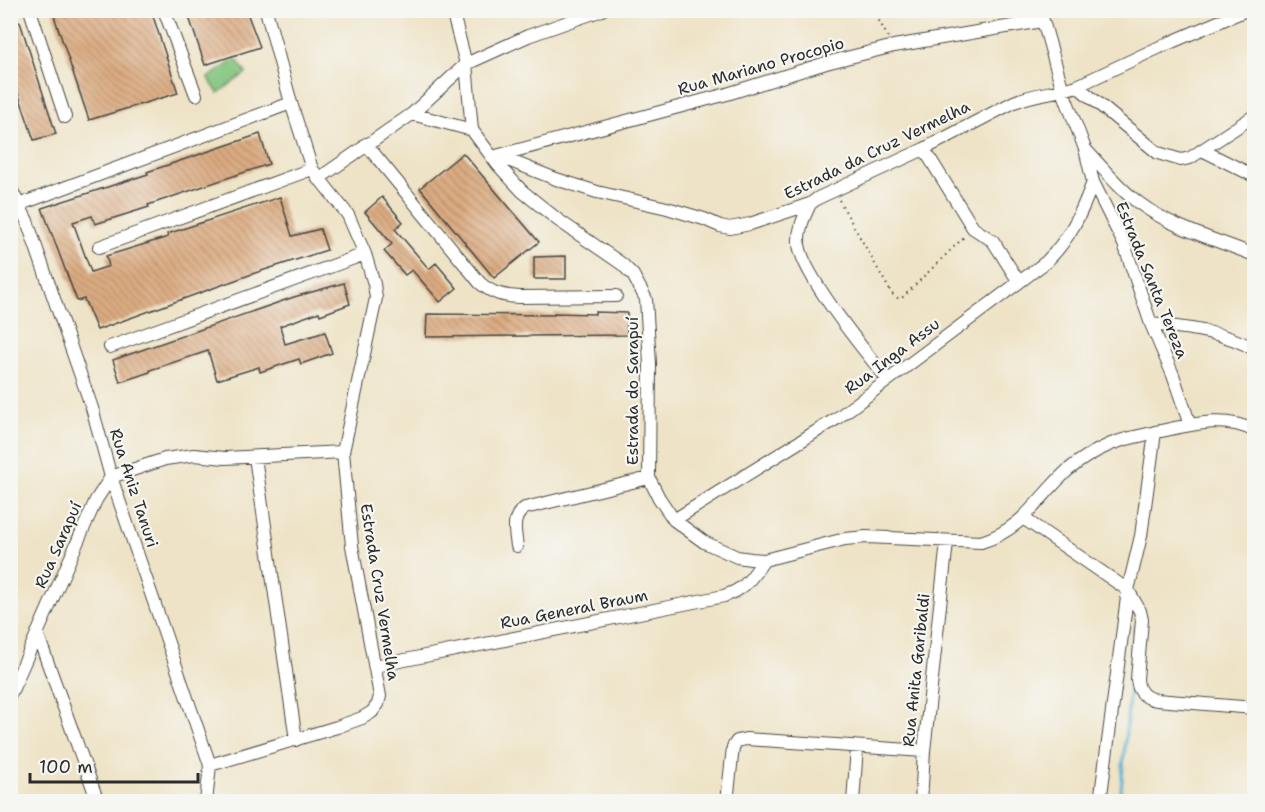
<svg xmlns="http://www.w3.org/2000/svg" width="1265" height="812" font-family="'Shantell Sans',sans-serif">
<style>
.pitch{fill:#83c57e;stroke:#577854;stroke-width:1.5}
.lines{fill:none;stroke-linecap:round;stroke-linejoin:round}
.stream{stroke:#52afd1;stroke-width:3}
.building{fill:url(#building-back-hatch)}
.minor-casing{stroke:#484742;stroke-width:14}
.path{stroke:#484742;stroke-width:2;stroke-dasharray:1.5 4.5;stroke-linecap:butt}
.minor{stroke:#fff;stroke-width:12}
.labels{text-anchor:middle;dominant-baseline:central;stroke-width:4.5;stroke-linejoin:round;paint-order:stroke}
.street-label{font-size:16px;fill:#2b2b2b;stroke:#f6f6f2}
</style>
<defs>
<pattern id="building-back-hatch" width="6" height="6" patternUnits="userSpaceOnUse" patternTransform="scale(1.5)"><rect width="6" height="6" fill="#dcac82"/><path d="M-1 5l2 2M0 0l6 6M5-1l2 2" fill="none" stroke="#b38c6b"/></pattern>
</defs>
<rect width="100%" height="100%" fill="#f6f6f2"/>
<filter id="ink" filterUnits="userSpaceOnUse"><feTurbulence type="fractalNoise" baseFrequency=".0167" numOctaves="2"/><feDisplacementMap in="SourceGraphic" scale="12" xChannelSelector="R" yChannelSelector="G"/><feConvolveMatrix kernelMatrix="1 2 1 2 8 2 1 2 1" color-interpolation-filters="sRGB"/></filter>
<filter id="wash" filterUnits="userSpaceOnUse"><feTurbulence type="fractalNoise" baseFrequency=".008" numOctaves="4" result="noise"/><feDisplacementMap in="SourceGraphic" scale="24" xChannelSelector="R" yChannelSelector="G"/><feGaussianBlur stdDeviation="1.35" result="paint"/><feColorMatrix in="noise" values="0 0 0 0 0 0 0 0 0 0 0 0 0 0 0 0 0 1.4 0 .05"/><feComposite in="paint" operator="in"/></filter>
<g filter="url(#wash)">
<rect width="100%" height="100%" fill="#eee3c6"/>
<path class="pitch" d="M236 59 246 73 218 93 208 78Z"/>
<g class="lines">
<path class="stream" d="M1120 802 1135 626"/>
</g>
<g id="blocks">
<path class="building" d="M52 10H151L178 93 89 120Z
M193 10H246L260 47 205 65 188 14 193 12Z
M20 22 56 134 34 140 10 69V25Z
M260 134 269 164 148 205 149 207 95 224 92 216 73 222 91 272 109 266 106 256 168 237 167 234 280 197 292 236 320 229 327 250 255 273 97 330 84 299 77 301 42 208 148 174 147 172Z
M463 153 539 242 494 278 420 188Z
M382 197 403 222 395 229 429 269 436 263 457 288 440 302 412 270 405 275 384 251 392 244 365 212Z
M566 256V279H534V257Z
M344 283 350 304 320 315 319 312 280 326 285 344 325 332 332 353 301 364 299 359 260 372 259 367 217 380 208 351 150 370V372L120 382 113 360 294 297Z
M595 312 627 313V335L426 337 427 314 554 315V313L595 314Z"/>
</g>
</g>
<g filter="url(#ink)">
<use href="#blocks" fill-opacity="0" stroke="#484742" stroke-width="1.5"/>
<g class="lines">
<defs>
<path id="minor" d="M30 10 65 117
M164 10 196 95
M452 10 466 64 472 130 498 165 522 191 558 220 622 264 633 275 646 299 650 364 649 478 659 498 674 520 704 542 737 557 751 559 764 560 845 539 866 537 981 542C1024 529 1037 498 1068 470 1080 460 1097 450 1111 444 1125 438 1141 436 1156 432 1187 426 1225 414 1254 431
M1040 10 1063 91 1085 149 1093 182 1124 244 1151 324 1173 375 1190 425
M1077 86 1158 153 1181 160 1190 158 1254 116
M412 114 472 130
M366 144 480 283C493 294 503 296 520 297L616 296
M924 149 973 228 993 241 1019 282
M1086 150C1103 168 1119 189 1139 203 1174 229 1215 239 1254 255
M1202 150 1254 176
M496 156 727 94 826 63 894 46 1042 21
M498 156 556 179 597 192 667 208 704 219 720 226 730 228 750 224 810 204 818 198 924 149 1014 102C1035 93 1056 93 1077 86L1160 47 1246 10
M318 179 412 114 466 64 528 36 602 10
M10 187 27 221 92 408 111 477 210 765 206 802
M21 204 291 103
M810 204C804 217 798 229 799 244 802 275 867 354 888 380
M99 247 312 169
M1151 324C1186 328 1222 331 1254 349
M110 347 365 254
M255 457 296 740
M1023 518 1128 590 1140 611 1142 620 1137 679C1138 692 1144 698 1157 700L1254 708
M674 520 836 419 1046 262C1069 240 1082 212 1093 182
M517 546C515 531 511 517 525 508L649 478
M37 633 98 802
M375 666 724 596C746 589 751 578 764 560
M10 695 96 500 111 477 165 459 194 455 225 458 343 452
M210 765 337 727 362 718 372 712 378 704 380 696 352 546 343 452 376 298 374 284 365 254 348 215 312 169 291 103 266 10
M727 802 733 747 737 741 746 739 924 751
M853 802 857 747
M921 802 924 751 947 542
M1100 802 1128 590 1141 536 1155 432"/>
</defs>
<use href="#minor" class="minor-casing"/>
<path class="path" d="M873 10 888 37
M839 200 892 294 899 299 903 297 965 236"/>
<use href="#minor" class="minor"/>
</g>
</g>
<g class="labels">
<g class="street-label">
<text transform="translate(761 66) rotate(-16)">Rua Mariano Procopio</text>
<text transform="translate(877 150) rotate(-26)">Estrada da Cruz Vermelha</text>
<text transform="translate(1152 280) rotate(68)">Estrada Santa Tereza</text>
<text transform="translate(892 356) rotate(-37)">Rua Inga Assu</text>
<text transform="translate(632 391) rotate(-90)">Estrada do Sarapuí</text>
<text transform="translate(134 488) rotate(72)">Rua Aniz Tanuri</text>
<text transform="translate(58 545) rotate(-66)">Rua Sarapuí</text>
<text transform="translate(380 592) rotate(81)">Estrada Cruz Vermelha</text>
<text transform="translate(574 609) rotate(-11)">Rua General Braum</text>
<text transform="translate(916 670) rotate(-84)">Rua Anita Garibaldi</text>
</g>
</g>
<rect width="1265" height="812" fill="none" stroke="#f6f6f2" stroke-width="36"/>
<path d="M30 773v9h168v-9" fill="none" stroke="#2b2b2b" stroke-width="3"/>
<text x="39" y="773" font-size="18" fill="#2b2b2b" stroke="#f6f6f2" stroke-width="4.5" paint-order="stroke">100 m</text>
</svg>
